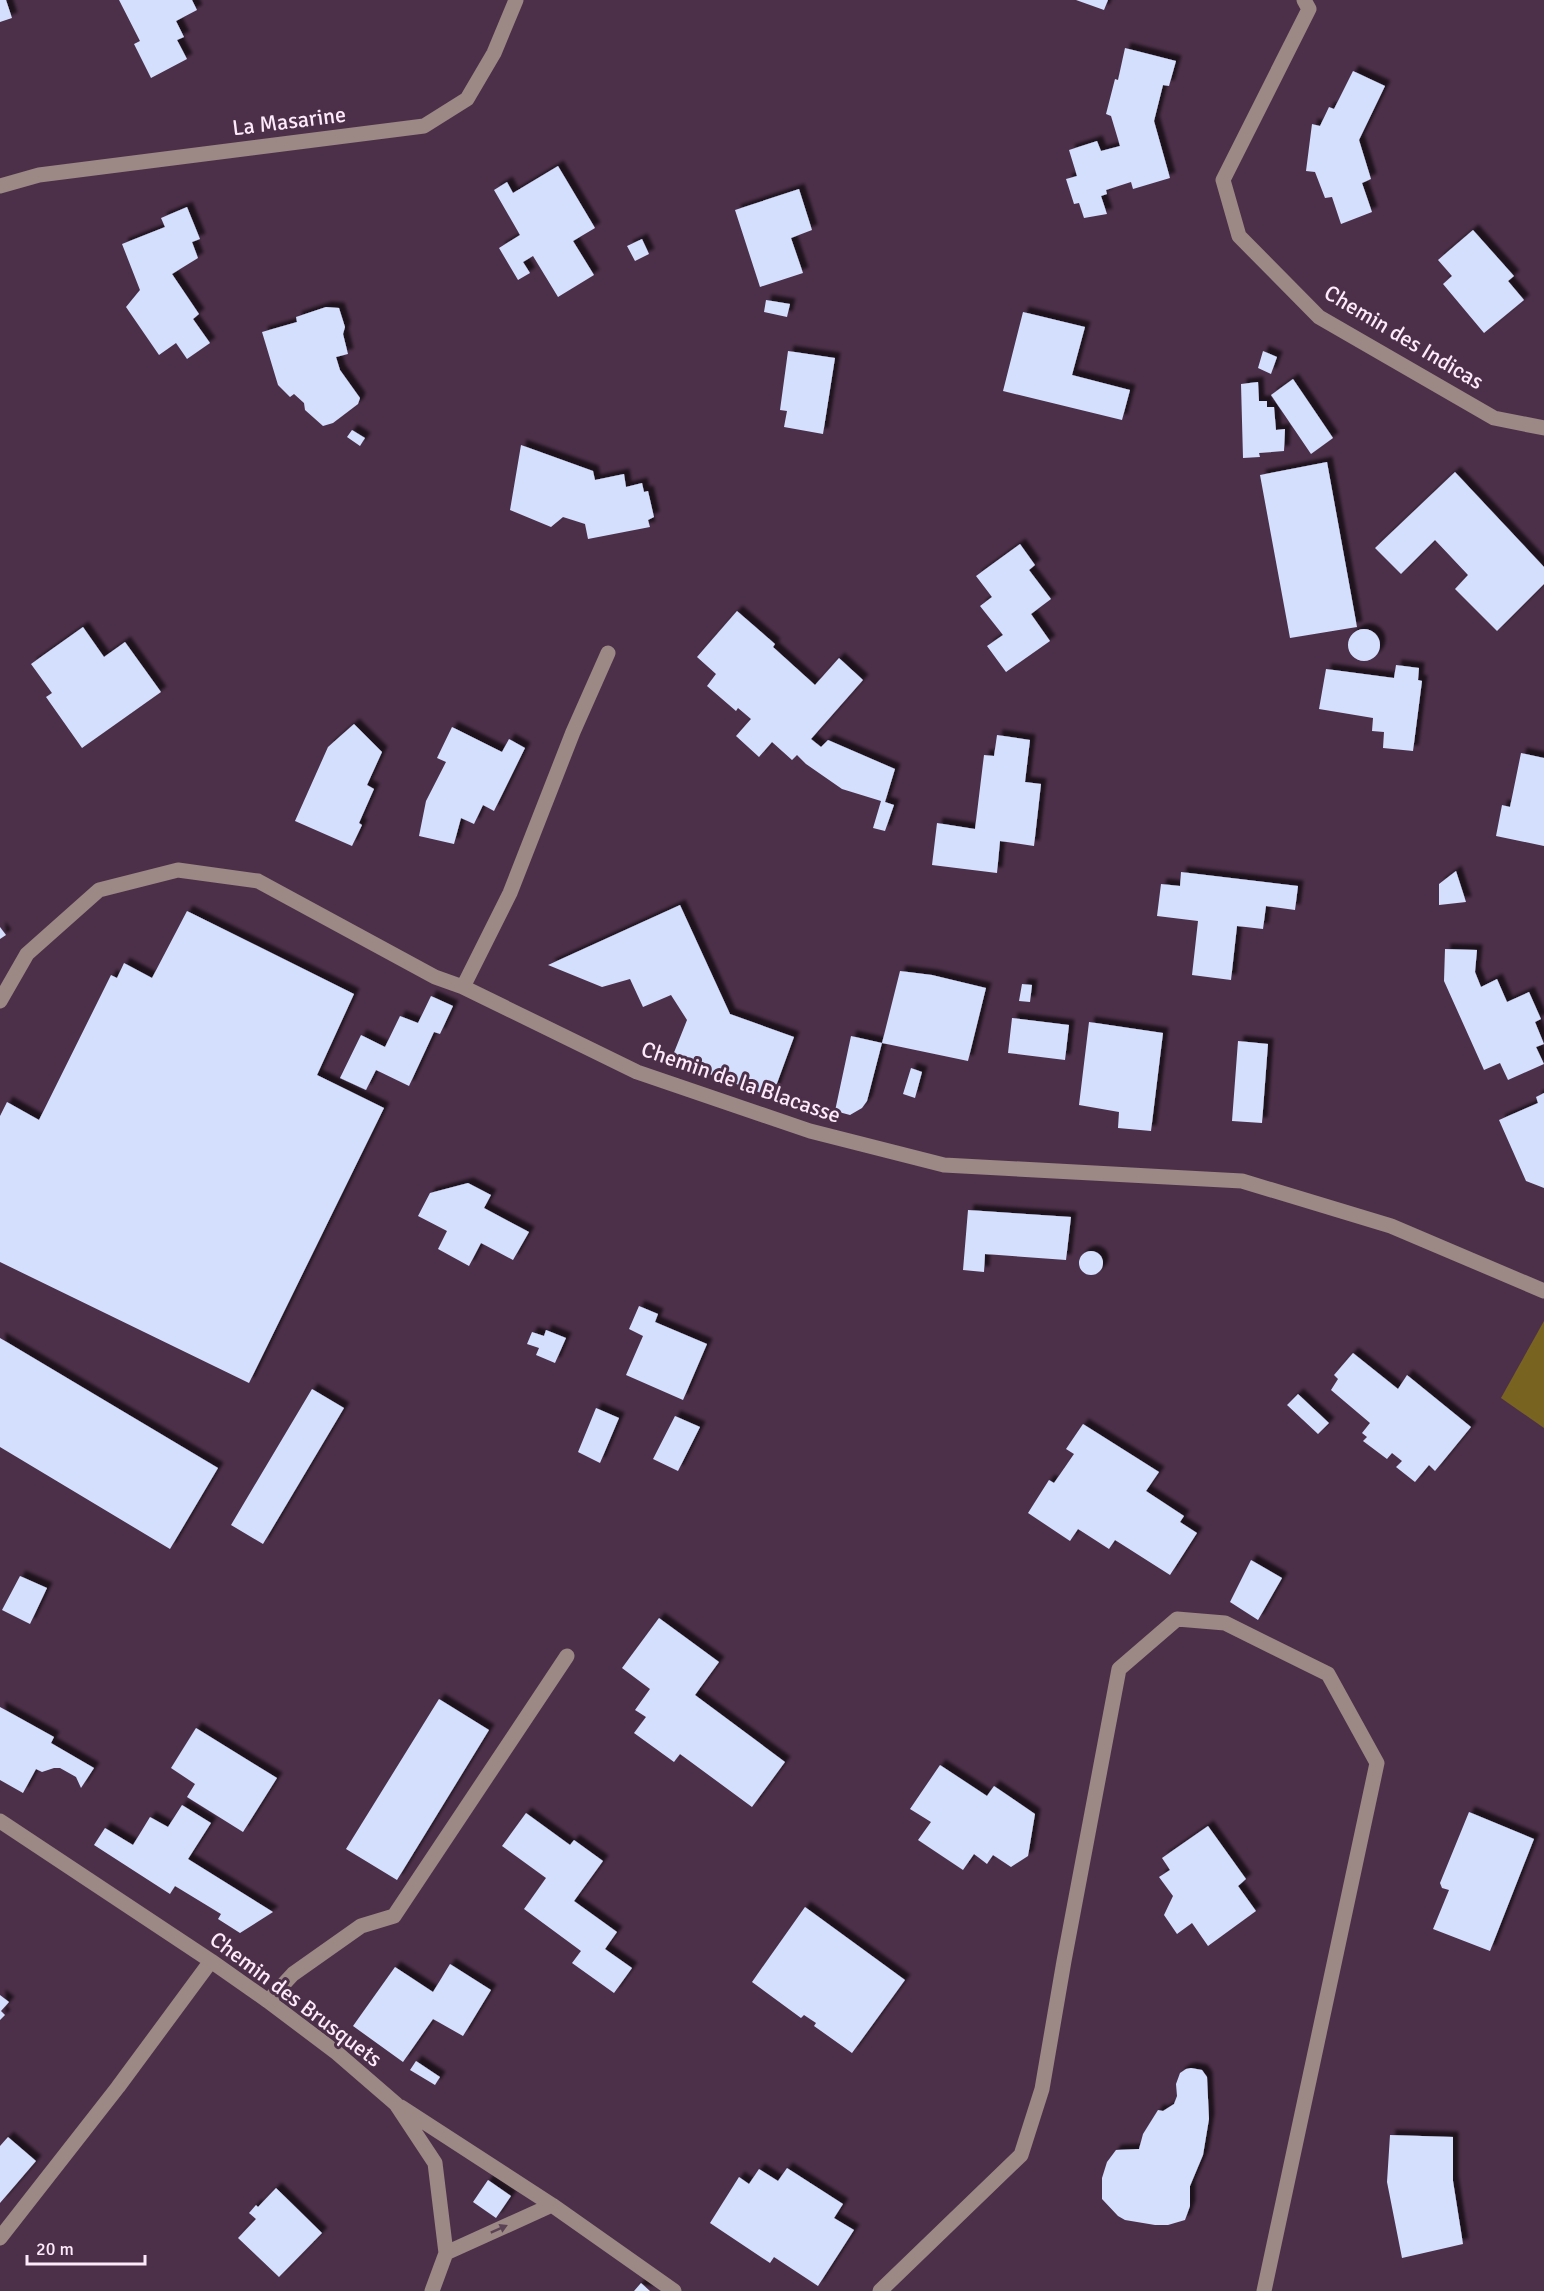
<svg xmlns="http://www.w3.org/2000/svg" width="1544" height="2291" font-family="Signika,sans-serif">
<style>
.green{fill:#796321}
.building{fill:#d4dffe;filter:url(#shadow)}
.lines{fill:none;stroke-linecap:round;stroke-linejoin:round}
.minor{stroke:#9c8884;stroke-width:15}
.oneway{fill:#5c4255}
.labels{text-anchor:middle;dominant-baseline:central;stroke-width:6;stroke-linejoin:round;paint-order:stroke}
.street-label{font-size:22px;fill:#fce9f9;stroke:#4c3049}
</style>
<defs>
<filter id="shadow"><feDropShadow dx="5.5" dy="-5.5" stdDeviation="1.5" flood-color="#0009"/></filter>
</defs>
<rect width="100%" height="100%" fill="#4c3049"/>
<path class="green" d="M1544 1321V1428L1501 1398Z"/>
<path class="building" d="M0 0H6L12 18 0 22Z
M119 0H192L197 10 176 21 184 37 177 40 187 59 151 78 134 44 140 41Z
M1076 0H1108L1104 10Z
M1125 48 1176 61 1169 86 1163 85 1154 121 1170 178 1133 189 1131 182 1106 190 1107 194 1101 196 1107 214 1084 218 1079 203 1074 204 1066 179 1077 176 1069 150 1097 141 1101 151 1120 146 1111 116 1106 114 1115 79 1118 80Z
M1353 71 1385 86 1359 140 1371 179 1362 183 1372 212 1341 224 1332 197 1325 198 1315 172 1306 171 1312 124 1320 126 1329 107 1334 109Z
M558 166 595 228 573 241 594 275 558 297 533 256 523 262 530 273 518 280 499 248 520 235 494 190 507 182 513 193Z
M799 189 812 230 791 238 803 273 760 287 735 210Z
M187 207 200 239 192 242 198 258 172 274 199 314 193 319 210 343 187 359 176 343 159 355 126 307 140 290 122 244 165 227 161 218Z
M1473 230 1514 276 1508 281 1524 300 1484 333 1443 284 1452 276 1438 260Z
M642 239 649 254 635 261 627 246Z
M766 300 790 304 787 317 764 312Z
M326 307 339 308 345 327 343 334 348 354 336 357 340 370 360 398 358 404 333 423 323 426 305 410 304 403 294 394 290 397 278 385 262 332 297 322 296 317Z
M1023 312 1085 327 1072 375 1130 390 1122 420 1003 391Z
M788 351 835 358 823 434 784 427 787 411 780 410Z
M1263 351 1277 357 1271 374 1258 368Z
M1293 379 1333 438 1311 454 1271 395Z
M1258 382 1259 401H1267V407H1274L1276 430 1285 429 1284 451 1259 453 1260 457 1243 458 1241 384Z
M352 430 365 438 360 446 347 437Z
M521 445 593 471 595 480 624 474 626 487 642 483 644 492 648 491 654 517 648 520 650 527 588 539 585 524 563 517 551 527 510 510Z
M1327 462 1357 627 1290 638 1260 475Z
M1455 472 1544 567V584L1497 631 1455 589 1468 575 1435 540 1401 574 1375 548Z
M1020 544 1035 565 1029 570 1051 599 1031 614 1050 641 1006 672 987 646 1003 635 980 606 992 597 976 576Z
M737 611 775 644 773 647 815 685 839 658 863 680 811 739 821 747 828 740 895 769 885 802 894 805 885 831 873 828 881 801 842 789 806 764 797 755 792 760 772 742 759 757 736 736 751 719 738 708 736 711 707 686 716 674 697 657Z
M83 627 104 657 125 642 161 692 82 748 46 697 52 693 31 664Z
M1348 645a16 16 0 1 1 32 0a16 16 0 1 1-32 0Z
M1396 665 1419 668 1418 680 1422 681 1413 751 1383 748 1384 732 1372 731 1373 718 1319 709 1326 669 1394 678Z
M354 724 382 752 367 785 374 789 359 823 362 825 352 846 295 821 328 747Z
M452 727 502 752 509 739 525 748 494 811 483 805 474 824 461 818 454 844 419 836 426 801 446 762 437 758Z
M997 735 1030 740 1025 782 1041 784 1034 846 1000 841 997 873 932 865 937 823 975 829 984 755 994 756Z
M1521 753 1544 758V846L1496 836 1502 805 1510 807Z
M1456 871 1466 902 1439 905V884Z
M1181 872 1298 886 1295 910 1266 906 1263 929 1237 926 1231 980 1192 975 1198 921 1157 916 1161 884 1180 886Z
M680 905 730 1014 794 1037 772 1097 671 1060 687 1020 671 995 643 1007 630 979 602 987 548 965Z
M187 911 354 994 317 1075 384 1108 249 1383 0 1262V1116L7 1102 39 1120 111 975 117 978 124 963 152 978Z
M0 927 6 935 0 939Z
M1445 949 1477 950 1475 972 1481 987 1497 979 1507 1002 1529 992 1541 1019 1535 1022 1544 1044 1536 1047 1544 1064 1508 1080 1500 1063 1484 1070 1444 981Z
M900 971 932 975 986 988 968 1061 882 1043Z
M1022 984 1032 985 1030 1002 1019 1001Z
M431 996 453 1006 440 1034 434 1032 409 1086 376 1070 366 1090 340 1078 361 1035 385 1047 400 1016 418 1023Z
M1012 1018 1069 1025 1065 1060 1008 1053Z
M1089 1022 1163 1033 1151 1131 1118 1128 1119 1112 1079 1105Z
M851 1036 882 1043 867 1101 862 1108 850 1115 835 1111Z
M1238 1041 1268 1044 1262 1123 1232 1121Z
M911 1068 922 1072 915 1098 903 1094Z
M1544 1093V1188L1526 1181 1499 1120 1538 1103 1536 1097Z
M468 1183 491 1195 484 1208 529 1232 513 1260 481 1243 469 1266 438 1249 447 1231 418 1216 430 1193Z
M968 1210 1071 1217 1066 1260 985 1254 984 1272 963 1270Z
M1079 1263a12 12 0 1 1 24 0a12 12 0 1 1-24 0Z
M639 1306 658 1314 655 1322 707 1344 683 1400 626 1375 643 1336 629 1329Z
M546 1330 566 1338 555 1363 536 1355 539 1348 527 1344 532 1332 544 1336Z
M0 1338 218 1468 170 1549 0 1447Z
M1353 1353 1398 1389 1407 1375 1471 1427 1435 1471 1429 1465 1415 1482 1396 1467 1402 1461 1392 1453 1387 1459 1363 1441 1367 1437 1362 1433 1370 1423 1331 1390 1338 1379 1334 1375Z
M312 1389 344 1408 263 1544 231 1525Z
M1298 1394 1329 1423 1318 1434 1287 1405Z
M596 1408 619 1418 600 1463 578 1452Z
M675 1416 700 1427 678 1471 653 1459Z
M1083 1424 1159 1472 1146 1491 1184 1516 1180 1522 1197 1533 1170 1575 1115 1540 1109 1549 1078 1529 1070 1541 1028 1513 1049 1480 1054 1483 1074 1454 1066 1449Z
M1251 1560 1282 1578 1258 1620 1230 1602Z
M20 1576 47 1588 30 1624 2 1610Z
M659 1618 719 1662 695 1695 785 1762 752 1807 680 1754 674 1762 634 1733 646 1717 635 1710 650 1689 622 1668Z
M439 1699 489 1730 397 1880 346 1849Z
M0 1707 54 1737 51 1743 94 1768 81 1788 76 1777 60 1768H54L42 1772 36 1769 23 1793 0 1780Z
M196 1728 277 1778 243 1832 187 1797 195 1784 171 1768Z
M940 1765 987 1796 994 1786 1035 1814 1028 1856 1011 1867 993 1855 987 1864 974 1854 963 1870 918 1840 931 1822 910 1809Z
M182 1805 211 1823 188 1859 273 1912 240 1933 218 1919 221 1914 175 1886 170 1894 94 1845 105 1828 133 1845 150 1817 168 1827Z
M1469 1812 1534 1839 1490 1951 1433 1929 1449 1890 1442 1888 1440 1883Z
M526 1813 570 1845 574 1840 603 1861 574 1901 617 1932 605 1949 632 1968 614 1993 572 1963 581 1951 524 1909 546 1878 502 1846Z
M1208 1826 1246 1879 1238 1886 1256 1911 1208 1946 1192 1923 1177 1934 1164 1915 1173 1896 1159 1877 1170 1870 1162 1858Z
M805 1907 905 1980 852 2053 814 2026 816 2023 804 2015 801 2018 752 1982Z
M450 1964 491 1990 463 2036 433 2019 403 2062 353 2026 395 1967 433 1992Z
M0 1995 9 2002 1 2011 5 2015 0 2020Z
M416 2061 440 2077 435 2085 410 2070Z
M1191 2068 1202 2070 1207 2077 1209 2119 1203 2155 1190 2186V2206L1185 2220 1168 2225H1155L1125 2220 1118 2216 1102 2199V2178L1107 2162 1116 2150 1139 2149 1143 2134 1158 2110 1163 2111 1174 2104 1177 2096 1176 2084 1180 2073 1186 2069Z
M1390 2135 1453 2137V2181L1463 2244 1402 2258 1387 2182Z
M8 2137 36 2161 0 2203V2146Z
M787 2168 843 2204 834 2218 854 2230 818 2286 774 2257 770 2263 710 2223 739 2177 749 2184 759 2169 778 2181Z
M488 2180 511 2196 496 2218 473 2202Z
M276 2188 322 2233 279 2277 238 2238 256 2219 249 2213 256 2205 258 2207Z
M641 2283 650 2291H634Z"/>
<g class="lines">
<path class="minor" d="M1304 0 1309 9 1223 180 1239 236 1319 317 1494 418 1544 428
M0 186 39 175 424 126 467 99 494 53 516 0
M463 987 510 893 573 732 608 653
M0 1001 27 954 99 890 178 870 258 881 435 977 463 987 637 1072 810 1131 944 1165 1242 1181 1391 1226 1544 1291
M0 1821 211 1961 268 2001 337 2053 396 2104 435 2163 446 2253 432 2291
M268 2001 293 1974 361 1926 394 1916 567 1656
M401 2107 552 2205 674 2291
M0 2238 118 2087 211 1961
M446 2253 552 2205
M880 2291 1021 2155 1042 2089 1064 1961 1119 1669 1177 1619 1225 1623 1328 1674 1377 1763 1264 2291"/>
</g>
<defs><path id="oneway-solid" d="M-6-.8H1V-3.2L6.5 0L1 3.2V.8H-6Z" transform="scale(1.5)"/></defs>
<use class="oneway" href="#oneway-solid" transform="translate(499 2229) rotate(-24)"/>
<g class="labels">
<g class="street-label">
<text transform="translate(289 121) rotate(-7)">La Masarine</text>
<text transform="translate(1404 337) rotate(31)">Chemin des Indicas</text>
<text transform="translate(741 1082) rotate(19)">Chemin de la Blacasse</text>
<text transform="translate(296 1999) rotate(37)">Chemin des Brusquets</text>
</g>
</g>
<path d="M27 2255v9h118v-9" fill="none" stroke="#fce9f9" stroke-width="3"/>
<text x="36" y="2255" font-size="18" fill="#fce9f9" stroke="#4c3049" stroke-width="4.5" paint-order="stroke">20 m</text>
</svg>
